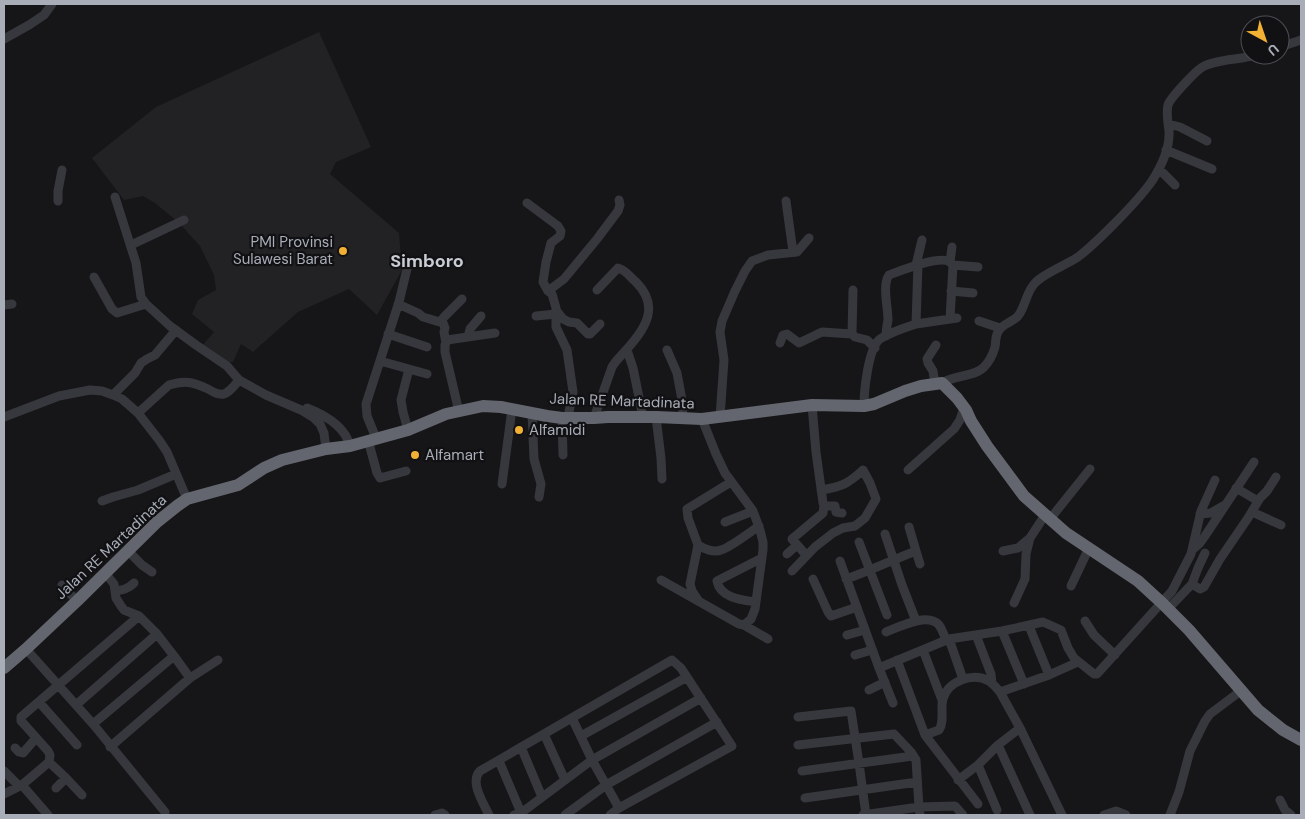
<svg xmlns="http://www.w3.org/2000/svg" width="1305" height="819" font-family="'DM Sans',sans-serif">
<style>
.built{fill:#222225}
.lines{fill:none;stroke-linecap:round;stroke-linejoin:round}
.minor{stroke:#37383d;stroke-width:9}
.highway{stroke:#63666e;stroke-width:12}
.poi-dot{fill:#f2b134;stroke:#111113;stroke-width:2}
.labels{text-anchor:middle;dominant-baseline:central;stroke-width:4.5;stroke-linejoin:round;paint-order:stroke}
.poi-label{font-size:15px;fill:#a8adb8;stroke:#111113;text-anchor:start}
.street-label{font-size:15px;fill:#a8adb8;stroke:#111113}
.quarter-label{font-size:18px;font-weight:bold;fill:#c9ccd4;stroke:#111113}
</style>
<rect width="100%" height="100%" fill="#161618"/>
<path class="built" d="M319 32 371 147 336 162 330 174 399 233 402 270 377 315 349 289 298 312 253 352 241 344 233 362H224L201 347 214 332 192 314 198 300 216 290 214 275 200 246 178 222 155 203 143 196 124 200 92 158 156 107Z"/>
<g class="lines">
<path class="minor" d="M4 39 29 25 44 15 52 4
M1280 47 1301 40
M1168 124 1180 127 1207 141
M1166 150 1212 169
M1159 169 1175 185
M115 197 136 263 141 297 146 304 170 326 196 345 227 366 239 380 266 395 301 410 314 418 320 424 324 433 326 449
M58 201V191L62 170
M786 201 793 252
M527 203 558 226 561 231 560 236 551 243 546 262 543 282 548 291
M131 245 184 220
M950 262 952 247
M916 265 922 240
M953 265 978 267
M94 277 112 309 117 313 146 304
M853 290 852 334 855 337 867 340 875 348
M951 291 973 293
M398 304 418 313 423 317 443 323 445 328 444 332 446 343
M4 305 12 304
M556 310 563 319 569 322 577 323 588 334H590L600 324
M536 316 556 314
M979 321 1000 328
M440 322 444 317 462 299
M916 324 957 318
M388 334 427 347
M886 336C886 331 887 325 888 320 888 307 882 285 889 275 900 271 940 255 950 262 951 263 952 264 953 265L950 319
M468 337 470 329 481 316
M780 343 783 335 787 334 799 343 822 332 852 334
M627 350 633 368 643 417
M667 350 677 373 682 400 683 418
M380 361 427 374
M942 383C954 375 975 377 984 367 989 362 993 354 995 347 996 342 995 337 998 332 1002 323 1012 323 1018 316 1026 306 1026 291 1036 282 1045 273 1066 265 1078 257 1090 248 1101 237 1112 226 1126 212 1140 198 1152 181 1161 167 1170 148 1169 131 1168 123 1166 113 1168 105 1170 98 1195 72 1201 68 1214 59 1241 60 1256 55
M935 384 933 371 928 363 927 359 936 345
M113 395 135 373 141 363 147 359 155 355 176 330
M812 405 816 452 823 503 825 506H835L836 512 842 513
M864 406C864 392 868 348 880 339 891 332 904 328 916 324L918 264
M307 408C325 415 345 426 350 446
M459 412 445 352V345L447 340 495 333
M138 413 169 385C185 380 193 382 208 389 213 392 218 395 224 394 230 392 235 385 239 380
M532 413 534 459 541 484 539 497
M4 417 59 396 90 390 102 391 113 395 122 399 138 413 159 440 167 452 187 499
M568 417 573 392 567 350 556 327V308L552 294 548 291 564 279 597 239 618 211 620 205 619 200
M656 417 661 458 662 479
M720 417 724 360 720 332 722 321 735 291 745 271 752 261 768 255 797 252 809 238
M562 418 563 455
M594 418 612 367C616 360 621 356 627 349 646 328 660 306 636 282 630 277 626 270 618 268L597 290
M408 430 403 412 401 400 409 369
M376 438 367 416 366 404 399 302 407 269
M368 440 377 473 380 478 406 471
M908 470 954 429 960 420 964 408
M731 482 687 509 688 518 698 545C704 549 714 553 721 550 731 547 750 532 759 526
M502 484 512 409
M1236 488 1258 501
M102 501 113 497 138 490 176 474
M1252 512 1281 525
M1200 514 1211 513 1225 505
M1050 519 1090 469
M725 522 753 511
M885 534 902 585 916 621
M859 542 887 615
M698 545 690 584 692 591 698 600
M1192 550 1200 543 1205 536 1254 462
M128 551 142 565 152 572
M916 551 920 564
M1003 551 1018 548 1030 538
M787 554 797 545
M806 555 792 539 823 513 824 505
M840 561 879 668
M792 571 815 547 833 533 843 528 855 526 865 518 876 499 870 483 863 470C848 484 841 487 821 490
M105 573 114 584 116 598 121 606 124 610 139 616
M813 579 828 612 831 616 857 607
M846 579C870 571 892 560 916 551L909 527
M661 580 739 624 744 625 751 619 755 609 763 550V542L760 530 753 511 725 473 716 454 702 419
M1192 584 1198 568 1205 553
M62 585 77 601
M1071 586 1089 548
M115 591C123 590 128 589 134 583
M756 602C742 600 720 598 717 581L762 558
M1014 603 1025 579 1026 554 1030 538 1045 515
M1168 609 1192 584 1200 589 1204 587 1220 559 1248 518 1260 498 1267 491 1276 477
M1085 621 1094 635 1115 655
M744 625 768 639
M1029 626 1049 675
M1002 631 1024 684
M886 632C899 627 928 612 939 625 942 629 944 635 946 640
M847 635 865 630
M976 635 991 674 992 683
M949 639 963 679
M26 649 93 724 165 812
M923 650 942 700
M855 655 872 650
M897 660 925 735 978 804
M869 690 885 682
M39 702 77 745
M893 703 879 668 949 639 1002 631 1043 622 1061 630 1068 648 1074 658 1094 674H1097L1172 591 1191 554 1201 511 1215 480
M76 705 157 634
M798 717 851 711 859 763 866 815
M572 718 592 760 619 808
M93 724 174 656 190 678 218 660
M1020 728 1062 815
M544 734 565 780
M925 735 939 730C945 721 940 709 943 699 948 681 973 672 989 681 993 684 997 688 1000 692
M581 736 687 677
M798 745 894 734 911 752 916 760 919 807 955 806 963 815
M110 747 190 678
M521 747 542 797
M15 748 19 752 23 753 36 738
M499 761 522 815
M49 762 50 755 48 751 23 723 21 721V717L139 616 157 634 174 656
M978 765 997 810
M4 771 19 786
M802 771 913 756
M66 778 82 795
M958 780 978 765 998 745
M22 785 48 815
M4 794 22 785 49 762 66 778 56 788
M805 798 917 782
M1280 800 1285 810 1291 815
M435 815 442 813 445 815
M489 815C484 804 469 782 480 771L672 660 681 668 732 746 619 808 610 815
M514 815 521 813 592 760 701 698
M565 815 606 785 717 722
M863 815 919 807 920 815
M1030 815 998 745 1020 728 1000 692 1049 675 1078 662
M1104 815 1116 811 1126 815
M1170 815 1179 792 1190 751 1205 721 1210 714 1242 690"/>
<path class="highway" d="M4 668 26 649 77 601 157 522 177 506 187 499 238 485 264 468 282 460 326 449 350 446 408 430 446 414 483 406 501 407 547 416 562 418H594L608 417H656L702 419 812 405 864 406 874 404 905 391 921 386 942 383 957 398 966 410 971 421 987 446 1024 496 1066 533 1138 581 1162 603 1189 630 1258 710 1283 730 1301 740"/>
</g>
<g class="poi-dot">
<circle cx="343" cy="251" r="5"/>
<circle cx="519" cy="430" r="5"/>
<circle cx="415" cy="455" r="5"/>
</g>
<g class="labels">
<g class="poi-label">
<text x="333" y="242" text-anchor="end">PMI Provinsi<tspan x="333" dy="17">Sulawesi Barat</tspan></text>
<text x="529" y="430">Alfamidi</text>
<text x="425" y="455">Alfamart</text>
</g>
<g class="street-label">
<text transform="translate(622 401) rotate(2)">Jalan RE Martadinata</text>
<text transform="translate(111 547) rotate(-43)">Jalan RE Martadinata</text>
</g>
<g class="quarter-label">
<text x="427" y="261">Simboro</text>
</g>
</g>
<rect width="1305" height="819" fill="none" stroke="#a8adb8" stroke-width="10"/>
<g transform="translate(1265 40) rotate(140)"><circle r="24" fill="#111113" stroke="#4d4f55"/>
<path d="M0-4L9 19L0 12L-9 19Z" fill="#f2b134"/>
<text y="-8" font-size="14" font-weight="bold" text-anchor="middle" fill="#a8adb8">U</text>
</g>
</svg>
